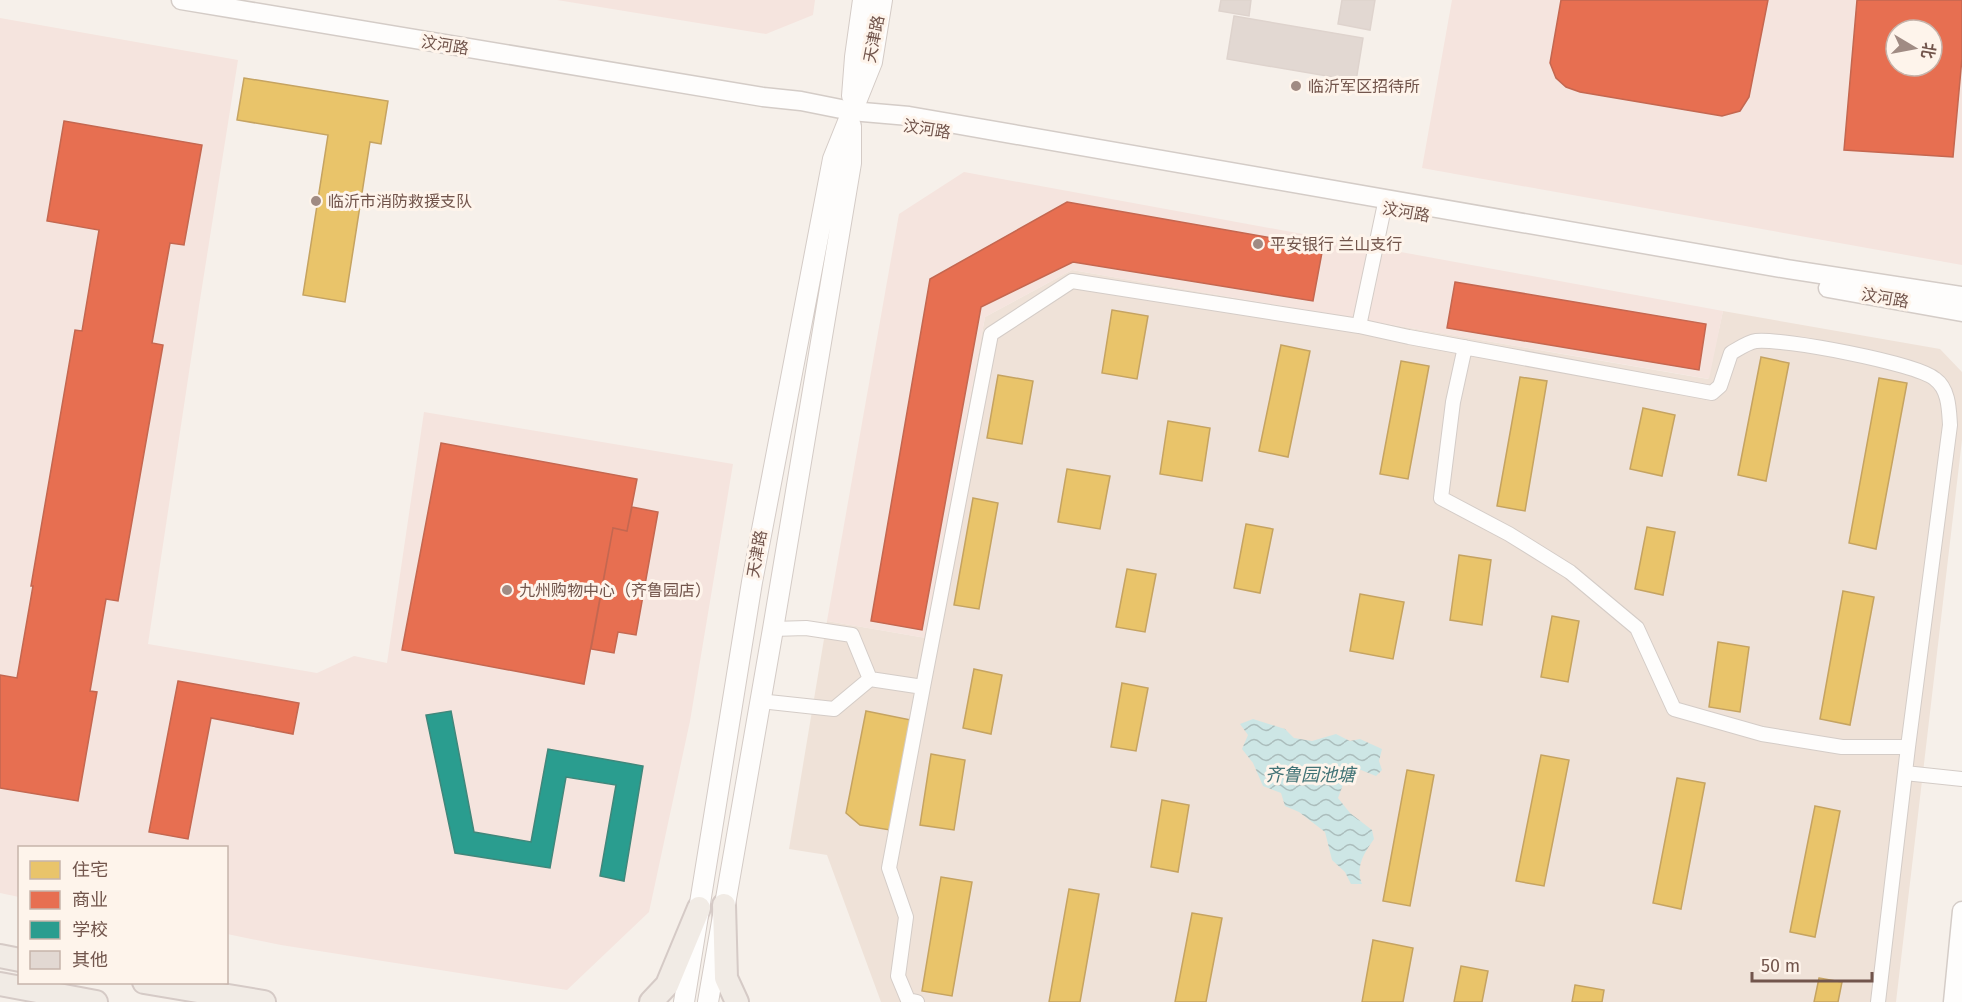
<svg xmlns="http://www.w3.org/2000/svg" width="1962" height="1002" font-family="'Fira Sans','Noto Sans SC',sans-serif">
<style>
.residential{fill:#efe2d8}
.commercial{fill:#f5e4de;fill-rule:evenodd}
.water{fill:url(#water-waves)}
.homes{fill:#e9c46a;stroke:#c5a361;stroke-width:1.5}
.shops{fill:#e76f51;stroke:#c46750;stroke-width:1.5;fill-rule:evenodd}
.schools{fill:#2a9d8f;stroke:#40877b;stroke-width:1.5}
.building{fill:#e2d8d2;stroke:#ded3cd;stroke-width:1.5}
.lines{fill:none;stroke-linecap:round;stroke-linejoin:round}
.minor-casing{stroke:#d4ccc7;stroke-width:16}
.tertiary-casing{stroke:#d4ccc7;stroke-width:21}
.secondary-casing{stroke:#d4cbc6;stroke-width:22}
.primary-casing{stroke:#d5cac6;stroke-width:26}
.minor{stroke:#fefdfc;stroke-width:14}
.tertiary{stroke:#fefdfc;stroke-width:18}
.secondary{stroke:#fefdfc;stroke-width:20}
.primary{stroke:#f1ebe5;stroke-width:22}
.poi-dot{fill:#a08b83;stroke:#fef4eb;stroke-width:2}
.labels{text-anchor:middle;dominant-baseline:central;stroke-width:6;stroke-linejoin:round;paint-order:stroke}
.street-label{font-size:16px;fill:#72554c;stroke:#fef4eb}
.poi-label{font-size:16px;fill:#72554c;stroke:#fef4eb;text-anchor:start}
.water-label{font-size:18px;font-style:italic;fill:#417376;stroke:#fef4eb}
</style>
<defs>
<pattern id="water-waves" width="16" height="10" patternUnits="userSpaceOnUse" patternTransform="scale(1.5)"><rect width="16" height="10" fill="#cde6e5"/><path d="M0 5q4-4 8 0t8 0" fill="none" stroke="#abbdbc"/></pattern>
</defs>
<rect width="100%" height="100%" fill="#f6f0ea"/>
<path class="residential" d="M1072 270 1708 379 1723 311 1940 349 1962 372V440L1896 1002H881L827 855 789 849 827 621 926 638 985 317Z"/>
<path class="commercial" d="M557 0H815L813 15 766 34Z
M1452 0H1962V265L1422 168ZM1896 30H1932V66H1896Z
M0 18 238 60 199 306 148 644 317 673 354 656 387 663 424 412 733 464 690 721 649 912 567 990 281 945 227 934 226 848H20L19 897 0 893Z
M964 172 1723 311 1709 379 1072 270 985 317 926 638 827 621 899 214Z"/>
<path class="water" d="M1253 719 1285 729 1294 738 1312 741 1336 734 1350 741 1360 739 1382 749 1379 761 1382 770 1376 776 1361 770 1347 774 1338 798 1350 813 1372 830 1374 839C1364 853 1355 867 1362 884H1351L1345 872 1332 860 1325 832 1299 812 1285 806 1281 793 1263 786 1253 763 1242 749 1248 735 1240 724Z"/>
<path class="homes" d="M244 78 388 101 381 144 370 142 345 302 303 295 328 135 237 120Z
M1112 310 1148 316 1137 379 1102 373Z
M1281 345 1310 351 1288 457 1259 451Z
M1761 357 1789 363 1766 481 1738 475Z
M1401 361 1429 366 1408 479 1380 474Z
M998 375 1033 381 1022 444 987 438Z
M1520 377 1547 381 1525 511 1497 506Z
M1879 378 1907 383 1876 549 1849 543Z
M1643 408 1675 415 1662 476 1630 469Z
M1168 421 1210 428 1202 481 1160 474Z
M1067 469 1110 476 1100 529 1058 522Z
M973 498 998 503 979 609 954 605Z
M1246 524 1273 529 1260 593 1234 588Z
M1647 527 1675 532 1663 595 1635 589Z
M1459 555 1491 560 1482 625 1450 620Z
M1127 569 1156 574 1145 632 1116 627Z
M1843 591 1874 597 1850 725 1820 719Z
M1360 594 1404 602 1393 659 1350 651Z
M1552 616 1579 621 1568 682 1541 677Z
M1718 642 1749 647 1740 712 1709 707Z
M974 669 1002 675 991 734 963 728Z
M1122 683 1148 688 1136 751 1111 747Z
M866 711 911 720 890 830 860 825 846 813Z
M931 754 965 760 954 830 920 825Z
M1541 755 1569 760 1544 886 1516 881Z
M1407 770 1434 775 1410 906 1383 901Z
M1677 778 1705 783 1681 909 1653 903Z
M1162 800 1189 805 1178 872 1151 867Z
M1815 806 1840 811 1815 937 1790 932Z
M941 877 972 882 952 996 922 991Z
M1069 889 1099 894 1080 1002H1049Z
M1192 913 1222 918 1206 1002H1175Z
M1373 940 1413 948 1403 1002H1362Z
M1461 966 1488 971 1482 1002H1454Z
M1819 978 1842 982 1838 1002H1814Z
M1575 985 1604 990 1602 1002H1572Z"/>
<path class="shops" d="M1561 0H1768L1749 97 1740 111 1722 116 1580 92 1566 87 1556 78 1550 63Z
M1857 0H1962V58L1953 157 1844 150ZM1896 30H1932V66H1896Z
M64 121 202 145 184 245 170 243 152 343 163 345 118 601 106 599 90 691 97 692 78 801 0 788V675L17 678 33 586H31L75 330 82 331 99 230 47 221Z
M1067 202 1323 247 1313 301 1073 262 981 307 922 630 871 621 930 279Z
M1455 282 1706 324 1699 370 1447 328Z
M441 443 637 479 627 531 613 528 584 684 402 650Z
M632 507 658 512 636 635 618 632 614 653 591 649 613 528 627 531Z
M178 681 299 703 293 734 211 718 188 839 149 832Z"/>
<path class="schools" d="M451 711 474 832 531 842 548 749 643 766 624 881 600 876 616 785 566 777 550 868 455 853 426 715Z"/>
<path class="building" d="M1221 0H1251L1249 16 1219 11Z
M1342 0H1375L1370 30 1338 24Z
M1234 16 1363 38 1356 81 1227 59Z"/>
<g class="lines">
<defs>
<path id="minor" d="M1359 326 1409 337 1712 393 1720 386 1731 353C1738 349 1748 342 1756 341 1782 338 1916 363 1935 379 1949 389 1949 410 1950 425L1908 747 1878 1002
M1465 347 1453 402 1441 498 1509 534 1570 572 1637 628 1674 709 1762 734 1842 747H1908
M773 629 806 628 852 635 870 679 923 687 991 334 1072 281 1359 326 1384 208
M760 701 834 709 870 679
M1905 773 1962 779
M917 1002 908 1000 898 976 906 917 889 868 923 687"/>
<path id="tertiary" d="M181 0 763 97 801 101 851 111 909 116 1787 269 1962 296
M1828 288 1962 312
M1953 1002 1962 911"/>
<path id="secondary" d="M852 96 855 57 863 0
M684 1002 752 582 833 159 872 62 882 0
M708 1002 773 629 851 163V126"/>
<path id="primary" d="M724 905 726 978 737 1002
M0 956 20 960
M144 982 264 1002
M0 984 96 1002
M651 1002 667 985 699 908"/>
</defs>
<use href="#minor" class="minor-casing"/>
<use href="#tertiary" class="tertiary-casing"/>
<use href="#secondary" class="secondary-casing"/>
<use href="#primary" class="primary-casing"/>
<use href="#minor" class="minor"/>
<use href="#tertiary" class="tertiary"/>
<use href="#secondary" class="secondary"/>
<use href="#primary" class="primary"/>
</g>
<g class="poi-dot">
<circle cx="1296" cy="86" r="6"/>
<circle cx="316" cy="201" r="6"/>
<circle cx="1258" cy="244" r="6"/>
<circle cx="507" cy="590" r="6"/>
</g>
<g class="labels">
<g class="street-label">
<text transform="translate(874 39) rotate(-79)">天津路</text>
<text transform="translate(445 45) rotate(9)">汶河路</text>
<text transform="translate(927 129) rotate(9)">汶河路</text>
<text transform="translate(1406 212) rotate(10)">汶河路</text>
<text transform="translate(1885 298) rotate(10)">汶河路</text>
<text transform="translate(757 554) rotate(-80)">天津路</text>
</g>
<g class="poi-label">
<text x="1308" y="86">临沂军区招待所</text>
<text x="328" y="201">临沂市消防救援支队</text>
<text x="1270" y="244">平安银行 兰山支行</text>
<text x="519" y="590">九州购物中心（齐鲁园店）</text>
</g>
<g class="water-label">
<text x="1310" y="775">齐鲁园池塘</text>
</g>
</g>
<rect x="18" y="846" width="210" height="138" fill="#fef4eb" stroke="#c6b4ab" stroke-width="1.5"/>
<rect x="30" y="861" width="30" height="18" fill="#e9c46a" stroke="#c6b4ab" stroke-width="1.5"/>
<text x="72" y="876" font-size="18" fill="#72554c">住宅</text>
<rect x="30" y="891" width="30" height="18" fill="#e76f51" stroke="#c6b4ab" stroke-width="1.5"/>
<text x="72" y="906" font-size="18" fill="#72554c">商业</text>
<rect x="30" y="921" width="30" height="18" fill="#2a9d8f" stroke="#c6b4ab" stroke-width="1.5"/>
<text x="72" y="936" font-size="18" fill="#72554c">学校</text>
<rect x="30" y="951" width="30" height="18" fill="#e2d8d2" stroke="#c6b4ab" stroke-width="1.5"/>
<text x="72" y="966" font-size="18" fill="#72554c">其他</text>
<g transform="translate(1914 48) rotate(100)"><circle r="28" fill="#fef4eb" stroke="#c6b4ab" stroke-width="1.5"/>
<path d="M0-4.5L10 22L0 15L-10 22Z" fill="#a08b83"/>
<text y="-9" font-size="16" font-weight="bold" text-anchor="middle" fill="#72554c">北</text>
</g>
<path d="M1752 972v9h120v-9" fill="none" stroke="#72554c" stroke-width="3"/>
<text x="1761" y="972" font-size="18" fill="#72554c" stroke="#fef4eb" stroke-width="4.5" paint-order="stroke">50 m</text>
</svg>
